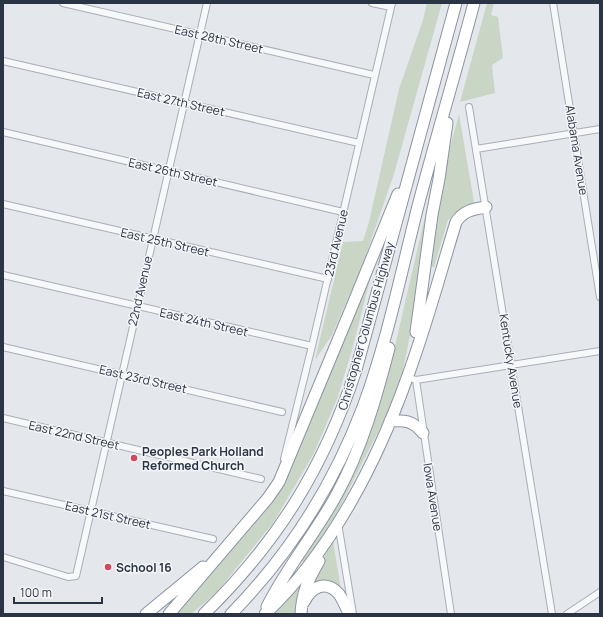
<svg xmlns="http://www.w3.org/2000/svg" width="603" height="617" font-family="Manrope,sans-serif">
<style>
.green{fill:#c9d6c5}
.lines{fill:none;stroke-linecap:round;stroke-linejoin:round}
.minor-casing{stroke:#a9aeb7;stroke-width:8}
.motorway-casing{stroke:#8b94a3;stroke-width:13}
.minor{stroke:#f7f8fa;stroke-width:6}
.motorway{stroke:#fff;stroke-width:11}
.poi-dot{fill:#d1495b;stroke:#f4f6f9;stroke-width:1.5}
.labels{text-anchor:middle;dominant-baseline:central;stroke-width:3;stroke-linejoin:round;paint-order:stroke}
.street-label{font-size:12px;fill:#2b3445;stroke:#f4f6f9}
.poi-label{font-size:12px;font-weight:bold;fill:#2b3445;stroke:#f4f6f9;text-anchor:start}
</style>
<rect width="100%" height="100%" fill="#e4e7ec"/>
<path class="green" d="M427 3H442L394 174 362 266 332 335 315 360 343 242 363 241 369 222 399 89 423 20Z
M487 3H494L491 15 498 17 503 58 492 65 495 93 460 102Z
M459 114 474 202 460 209 448 220 434 267 428 266 442 177Z
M426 212 411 330 403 370 386 416 336 515 305 562 299 560 362 446 381 400 389 372Z
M376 257 352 350 337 399 313 455 273 523 216 593 191 614H172L268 505Z
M333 540 341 590 326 583 310 584Z
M306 576 297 599 295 614H272Z"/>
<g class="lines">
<defs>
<path id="minor" d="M63 3 374 75
M372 3 391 7
M553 3 600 297
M3 61 359 143
M469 107 552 614
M3 132 343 212
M476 149 600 129
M3 204 328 279
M3 275 312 346
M3 347 282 412
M413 379 416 380 600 351
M416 380 451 614
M3 418 261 479
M284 459 312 346 392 3
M3 491 213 539
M338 523 353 614
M3 557 68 577 76 576 207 3
M567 614 600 592"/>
<path id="motorway" d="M416 332 432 215 439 179 447 123
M390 421C406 420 413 421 423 433
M304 602C311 587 326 579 339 594 343 600 346 607 349 614
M267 607C286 568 316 533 337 494 362 448 376 398 389 348
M146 614 203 567
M169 614 268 498 279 482 353 304 398 194
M204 614C278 542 324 467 356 370L456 3
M231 614C289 555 334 484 363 407 387 342 401 273 418 206 436 138 456 71 474 3
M265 614C331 552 377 462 407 378 426 327 440 274 456 222 463 211 473 209 486 207
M301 614C302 593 308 580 319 561"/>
</defs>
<use href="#minor" class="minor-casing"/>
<use href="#motorway" class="motorway-casing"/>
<use href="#minor" class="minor"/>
<use href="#motorway" class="motorway"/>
</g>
<g class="poi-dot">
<circle cx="134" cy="458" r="4"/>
<circle cx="108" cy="567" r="4"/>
</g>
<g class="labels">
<g class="street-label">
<text transform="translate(219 39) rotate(13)">East 28th Street</text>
<text transform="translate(181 102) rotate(13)">East 27th Street</text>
<text transform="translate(577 150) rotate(81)">Alabama Avenue</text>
<text transform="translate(173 172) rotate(13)">East 26th Street</text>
<text transform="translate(165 242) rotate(13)">East 25th Street</text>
<text transform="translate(336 243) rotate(-77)">23rd Avenue</text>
<text transform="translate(140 291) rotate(-77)">22nd Avenue</text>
<text transform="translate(204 322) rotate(13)">East 24th Street</text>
<text transform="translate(366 326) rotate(-74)">Christopher Columbus Highway</text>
<text transform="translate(511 361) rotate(81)">Kentucky Avenue</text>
<text transform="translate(143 379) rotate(13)">East 23rd Street</text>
<text transform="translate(74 435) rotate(13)">East 22nd Street</text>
<text transform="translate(433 497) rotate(81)">Iowa Avenue</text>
<text transform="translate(108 515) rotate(13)">East 21st Street</text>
</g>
<g class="poi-label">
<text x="142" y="451">Peoples Park Holland<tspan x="142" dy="14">Reformed Church</tspan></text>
<text x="116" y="567">School 16</text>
</g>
</g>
<rect width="603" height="617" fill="none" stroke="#2b3445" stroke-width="8"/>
<path d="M14 597v6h88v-6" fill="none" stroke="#2b3445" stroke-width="2"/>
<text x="20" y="597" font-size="12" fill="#2b3445" stroke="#f4f6f9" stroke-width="3" paint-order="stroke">100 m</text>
</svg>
